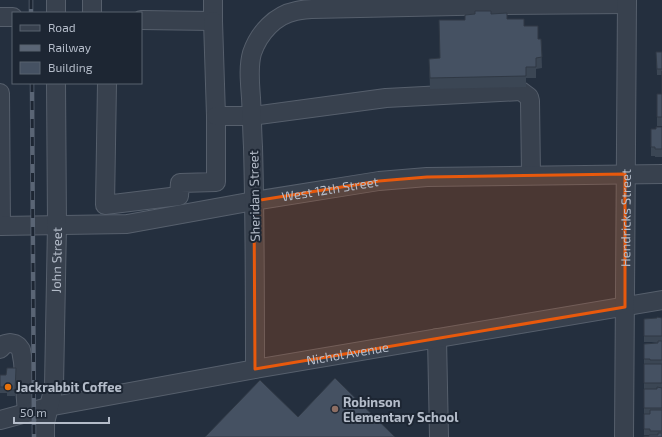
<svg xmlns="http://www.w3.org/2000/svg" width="662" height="437" font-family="'Exo 2',sans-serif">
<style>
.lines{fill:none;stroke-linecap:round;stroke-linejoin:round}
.minor-casing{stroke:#565f6c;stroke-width:20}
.minor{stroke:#38414e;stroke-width:18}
.rail-casing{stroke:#5a6575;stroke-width:4.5}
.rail{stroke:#1d2633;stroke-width:3;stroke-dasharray:9;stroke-linecap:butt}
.wall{fill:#3b4654}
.building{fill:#455162;stroke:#303945}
.marked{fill:#e8590c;fill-opacity:0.2;stroke:#e8590c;stroke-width:3;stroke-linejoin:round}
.food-dot{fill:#e8710a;stroke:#1d2633;stroke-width:1.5}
.education-dot{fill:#8d6e63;stroke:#1d2633;stroke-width:1.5}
.labels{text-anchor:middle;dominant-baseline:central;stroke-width:4;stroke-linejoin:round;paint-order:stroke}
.street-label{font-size:13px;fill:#b4bcc9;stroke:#1d2633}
.poi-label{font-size:13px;font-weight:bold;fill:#b4bcc9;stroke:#1d2633;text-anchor:start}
</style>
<rect width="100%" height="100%" fill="#242f3e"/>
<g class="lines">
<defs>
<g id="minor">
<path d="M92 0V13"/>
<path d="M56 13V0"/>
<path d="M0 17H13"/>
<path d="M141 20 213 21V0"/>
<path d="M107 83 105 205 179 196 180 183 216 182V116L213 21"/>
<path d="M0 93 1 226"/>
<path d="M216 116H252L386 98 521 91 529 97 530 101 531 175"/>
<path id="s1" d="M0 226 127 224 254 201 379 181 427 177 662 174"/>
<path d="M437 338 439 437"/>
<path d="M0 349 5 344 10 343 15 344 18 346 21 350 23 362 27 413"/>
<path d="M255 369C255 295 255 221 253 147 252 131 252 114 251 98 250 83 248 67 252 53 259 33 275 15 296 11 301 10 307 9 312 9L505 5 627 4"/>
<path id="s2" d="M0 420 48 407 255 369 662 300"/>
<path id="s3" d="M45 437V423L54 386 57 225 56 83"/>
<path id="s4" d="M624 437 627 0"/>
</g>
</defs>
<use href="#minor" class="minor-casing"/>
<use href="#minor" class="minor"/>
<defs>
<path id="rail" d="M31 0V13
M32 83 34 437"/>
</defs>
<use href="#rail" class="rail-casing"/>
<use href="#rail" class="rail"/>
</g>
<path class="wall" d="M491 14 507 19 524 26 538 39H541L542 68 536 69V78H526V87L430 89 429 59 440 58 465 20Z
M656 52H662V126H657V94H662V75H657Z
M662 127V157H655V156H651V129H656Z
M657 318H662V437L649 436V435H644V344L658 342H644V319Z
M16 368 15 396H7V393H0V375H6Z"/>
<path class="building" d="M475 11H491V14L507 13V19H524V26H538V39H541L542 57 536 58V67H526V76L430 78 429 59 440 58 439 20H465V15L475 14Z
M656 52H662V69H657Z
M662 71V117H657V94H662Z
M656 127H662V149H655V147H651V129H656Z
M657 317 662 318V336H644V319L657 318Z
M658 341H662V360H650V359H644V344L658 343Z
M644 364H662V383H644Z
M7 368H16L15 390H7V387H0V375H6Z
M335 378 395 437H205L260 380 298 417Z
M657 387 662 388V408H644V389H657Z
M650 410H662V431H650V429H644V414H650Z
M658 433H662V437H644V436H649V435H658Z"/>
<path class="marked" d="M625 174V307L255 369 254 201 379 181 427 177Z"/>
<circle class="food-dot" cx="8" cy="387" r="4"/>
<circle class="education-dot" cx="335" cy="409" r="4"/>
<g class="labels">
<g class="street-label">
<text stroke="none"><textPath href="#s1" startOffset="333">West 12th Street</textPath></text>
<text transform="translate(254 196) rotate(-91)">Sheridan Street</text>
<text stroke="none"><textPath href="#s4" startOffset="219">Hendricks Street</textPath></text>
<text stroke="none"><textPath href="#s3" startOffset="178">John Street</textPath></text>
<text stroke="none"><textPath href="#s2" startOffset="354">Nichol Avenue</textPath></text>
</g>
<g class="poi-label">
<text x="16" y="387">Jackrabbit Coffee</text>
<text x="343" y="402">Robinson<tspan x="343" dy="15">Elementary School</tspan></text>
</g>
</g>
<rect x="12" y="12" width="130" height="72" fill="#1d2633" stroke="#59626f"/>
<rect x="20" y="25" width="20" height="6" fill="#38414e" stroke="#59626f"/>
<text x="48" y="32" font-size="12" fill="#b4bcc9">Road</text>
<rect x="20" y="45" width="20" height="6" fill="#5a6575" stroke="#59626f"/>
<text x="48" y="52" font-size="12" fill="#b4bcc9">Railway</text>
<rect x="20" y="62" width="20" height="12" fill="#455162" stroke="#59626f"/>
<text x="48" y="72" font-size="12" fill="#b4bcc9">Building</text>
<path d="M14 417v6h95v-6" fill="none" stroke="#b4bcc9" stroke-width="2"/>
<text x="20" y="417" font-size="12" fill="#b4bcc9" stroke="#1d2633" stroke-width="3" paint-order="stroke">50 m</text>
</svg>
